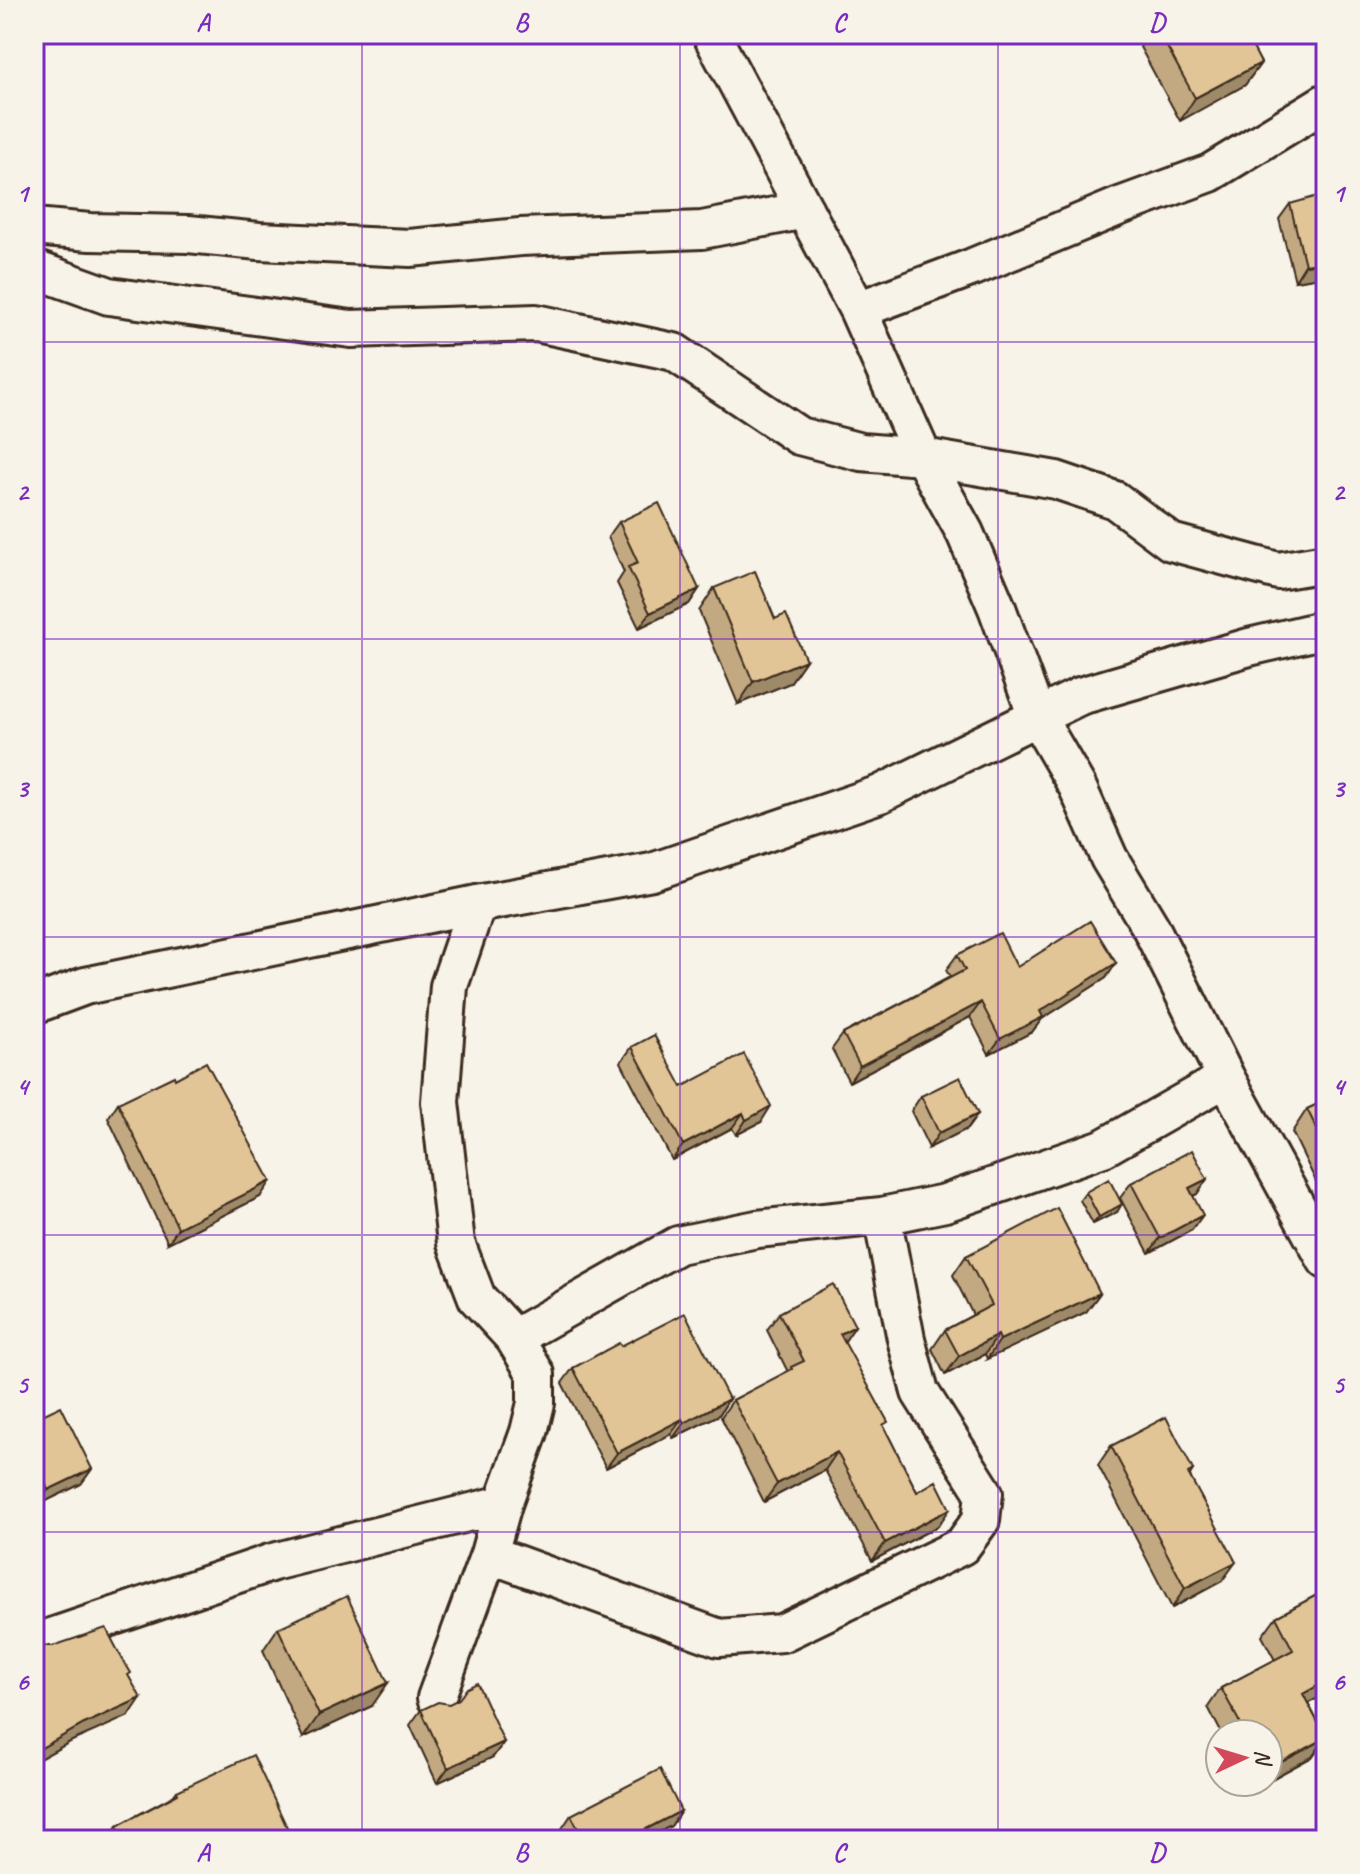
<svg xmlns="http://www.w3.org/2000/svg" width="1360" height="1874" font-family="Caveat,sans-serif">
<style>
.lines{fill:none;stroke-linecap:round;stroke-linejoin:round}
.minor-casing{stroke:#3b2a1e;stroke-width:42}
.minor{stroke:#f7f3e8;stroke-width:36}
.wall{fill:#c2a981;stroke:#3b2a1e;stroke-width:2}
.shaded-wall{fill:#9e8a69;stroke:#3b2a1e;stroke-width:2}
.building{fill:#e2c596;stroke:#3b2a1e;stroke-width:2}
.grid{fill:none;stroke:#7b2cbf;stroke-width:2;stroke-opacity:0.55}
.neatline{fill:none;stroke:#7b2cbf;stroke-width:3}
.grid-label{font-size:26px;text-anchor:middle;font-weight:bold;fill:#7b2cbf}
</style>
<rect width="100%" height="100%" fill="#f7f3e8"/>
<filter id="ink" filterUnits="userSpaceOnUse"><feTurbulence type="fractalNoise" baseFrequency=".0125" numOctaves="2"/><feDisplacementMap in="SourceGraphic" scale="16" xChannelSelector="R" yChannelSelector="G"/><feConvolveMatrix kernelMatrix="1 2 1 2 8 2 1 2 1" color-interpolation-filters="sRGB"/></filter>
<g filter="url(#ink)">
<g class="lines">
<defs>
<path id="minor" d="M711 34 858 310 923 457 965 533 997 608 1037 717 1077 786 1109 858 1150 926 1226 1078 1326 1260
M34 227 90 232 188 234 259 241 410 248 520 237 702 230 805 210
M34 269 109 296 351 329 536 323 674 352 799 436 861 452 923 457 1056 480 1115 500 1171 542 1278 571 1326 563
M858 310 973 267 1120 206 1210 173 1326 102
M34 1005 85 986 477 904 652 872 880 794 1080 696 1249 647 1326 629
M514 1338 678 1245 757 1229 882 1216 945 1203 1103 1148 1226 1078
M489 1554 719 1638 782 1633 962 1546 981 1520 984 1493 920 1392 906 1339 882 1216
M34 1643 273 1562 503 1504
M436 1698 489 1554 503 1504 529 1432 536 1403V1374L514 1338 477 1298 456 1243 440 1102 449 986 477 904"/>
</defs>
<use href="#minor" class="minor-casing"/>
<use href="#minor" class="minor"/>
</g>
<path class="wall" d="M1149 34H1252L1250 43 1261 63 1245 85 1180 121 1140 47Z
M1290 204 1326 276 1295 281 1279 219Z
M619 522 699 589 689 604 639 628 617 583 624 572 608 537Z
M714 588 775 619 806 660 790 683 738 704 699 611Z
M1326 860V887L1321 867Z
M957 955 1017 967 1116 963 1106 978 1042 1019 1032 1032 989 1054 970 1017 849 1082 832 1049 843 1034 950 977 946 970Z
M632 1047 682 1087 761 1122 736 1135 732 1128 672 1160 621 1062Z
M921 1096 978 1114 967 1129 929 1148 911 1111Z
M1326 1100V1202L1292 1132 1307 1109Z
M118 1103 260 1197 168 1243 108 1118Z
M1207 1179 1197 1194 1193 1196 1192 1230 1149 1253 1120 1198 1131 1183Z
M1086 1192 1117 1212 1093 1224 1080 1200Z
M966 1256 1100 1293 1086 1312 987 1359 985 1354 945 1375 932 1349 945 1330 973 1315 953 1275Z
M779 1313 855 1326 844 1342 884 1427 917 1492 938 1526 872 1561 825 1470 764 1502 721 1417 733 1400 788 1372 767 1330Z
M621 1346 729 1399 719 1415 673 1438 671 1434 606 1468 562 1383 573 1368Z
M34 1419 92 1469 81 1484 38 1505 34 1498Z
M1111 1446 1193 1470 1190 1475 1222 1581 1172 1608 1098 1465Z
M1326 1590 1308 1703 1326 1738 1312 1757 1268 1781V1734H1222L1208 1707 1221 1688 1275 1660 1262 1636 1276 1617Z
M278 1628 372 1706 303 1738 263 1650Z
M421 1710 504 1742 493 1757 437 1783 410 1725Z
M1247 1782H1266L1251 1790Z
M177 1791 293 1840H107L117 1826 173 1796Z
M681 1811 671 1826 644 1840H566L561 1830 571 1815Z"/>
<path class="shaded-wall" d="M1261 63 1245 85 1180 121 1195 98Z
M1326 262V276L1295 281 1305 265Z
M699 589 689 604 639 628 650 613Z
M806 660 790 683 738 704 753 682Z
M1116 963 1106 978 1042 1019 1032 1032 989 1054 1000 1039 1040 1011Z
M981 1002 970 1017 849 1082 860 1066Z
M771 1106 761 1122 736 1135 746 1120Z
M743 1113 732 1128 672 1160 683 1145Z
M978 1114 967 1129 929 1148 939 1133Z
M1207 1179 1197 1194 1178 1203 1189 1188Z
M271 1181 260 1197 168 1243 178 1228Z
M1122 1204 1117 1212 1093 1224 1099 1217Z
M1203 1215 1192 1230 1149 1253 1160 1238Z
M1100 1293 1086 1312 987 1359 1000 1340Z
M855 1326 843 1344 840 1334Z
M998 1335 985 1354 945 1375 959 1356Z
M729 1399 719 1415 673 1438 684 1423Z
M682 1419 671 1434 606 1468 617 1453Z
M837 1452 825 1470 764 1502 777 1484Z
M92 1469 81 1484 38 1505 48 1490Z
M950 1509 938 1526 872 1561 885 1543Z
M1236 1562 1222 1581 1172 1608 1185 1588Z
M1326 1681V1694L1289 1713 1303 1694Z
M388 1683 372 1706 303 1738 319 1715Z
M141 1698 129 1716 72 1741 34 1762V1752L84 1724Z
M1326 1738 1312 1757 1268 1781V1769Z
M504 1742 493 1757 437 1783 448 1768Z
M1257 1782H1266L1251 1790Z
M681 1811 671 1826 644 1840H625Z"/>
<path class="building" d="M1160 34H1252L1254 38 1249 40 1261 63 1195 98Z
M1325 194 1326 199V262L1305 265 1290 204Z
M34 449 41 462 34 466Z
M659 503 699 589 650 613 628 567 638 563 619 522Z
M755 571 775 619 786 614 806 660 753 682 714 588Z
M1090 921 1116 963 1040 1011 1043 1017 1000 1039 981 1002 860 1066 843 1034 965 970 957 955 1000 933 1017 967Z
M654 1035 682 1087 744 1054 771 1106 746 1120 743 1113 683 1145 632 1047Z
M206 1062 271 1181 178 1228 118 1103 174 1076 175 1079Z
M960 1077 978 1114 939 1133 921 1096Z
M1326 1100V1148L1307 1109Z
M1192 1150 1207 1179 1189 1188 1203 1215 1160 1238 1131 1183Z
M1109 1179 1122 1204 1099 1217 1086 1192Z
M1057 1208 1100 1293 1000 1340 998 1335 959 1356 945 1330 992 1305 966 1256Z
M833 1284 855 1326 840 1334 888 1422 883 1425 917 1492 936 1481 950 1509 885 1543 837 1452 777 1484 733 1400 792 1369 791 1367 804 1361 779 1313Z
M685 1313 729 1399 684 1423 682 1419 617 1453 573 1368 619 1343 621 1346Z
M61 1406 92 1469 48 1490 34 1461V1419Z
M1166 1417 1193 1470 1188 1473 1236 1562 1185 1588 1111 1446Z
M1326 1590V1681L1303 1694 1326 1738 1268 1769V1734H1246L1221 1688 1293 1650 1276 1617Z
M347 1596 388 1683 319 1715 278 1628Z
M106 1628 119 1653 131 1673 128 1675 141 1698 84 1724 34 1752V1644L36 1643 43 1646H53Z
M477 1683 504 1742 448 1768 421 1710 438 1702 449 1704 459 1699 467 1688Z
M253 1755 293 1840H124L117 1826 178 1794 177 1791Z
M660 1769 681 1811 625 1840H584L571 1815Z"/>
</g>
<path class="grid" d="M362 34V1840M680 34V1840M998 34V1840M34 342H1326M34 639H1326M34 937H1326M34 1235H1326M34 1532H1326"/>
<rect width="1360" height="1874" fill="none" stroke="#f7f3e8" stroke-width="88"/>
<g transform="translate(1244 1758) rotate(86)"><circle r="38" fill="#f7f3e8" stroke="#aca397" stroke-width="2"/>
<path d="M0-6L14 30L0 20L-14 30Z" fill="#d1495b"/>
<text y="-12" font-size="22" font-weight="bold" text-anchor="middle" fill="#3b2a1e">N</text>
</g>
<rect x="44" y="44" width="1272" height="1786" class="neatline"/>
<g class="grid-label">
<text x="203" y="31">A</text>
<text x="521" y="31">B</text>
<text x="839" y="31">C</text>
<text x="1157" y="31">D</text>
<text x="22" y="202">1</text>
<text x="1338" y="202">1</text>
<text x="22" y="500">2</text>
<text x="1338" y="500">2</text>
<text x="22" y="797">3</text>
<text x="1338" y="797">3</text>
<text x="22" y="1095">4</text>
<text x="1338" y="1095">4</text>
<text x="22" y="1393">5</text>
<text x="1338" y="1393">5</text>
<text x="22" y="1690">6</text>
<text x="1338" y="1690">6</text>
<text x="203" y="1861">A</text>
<text x="521" y="1861">B</text>
<text x="839" y="1861">C</text>
<text x="1157" y="1861">D</text>
</g>
</svg>
